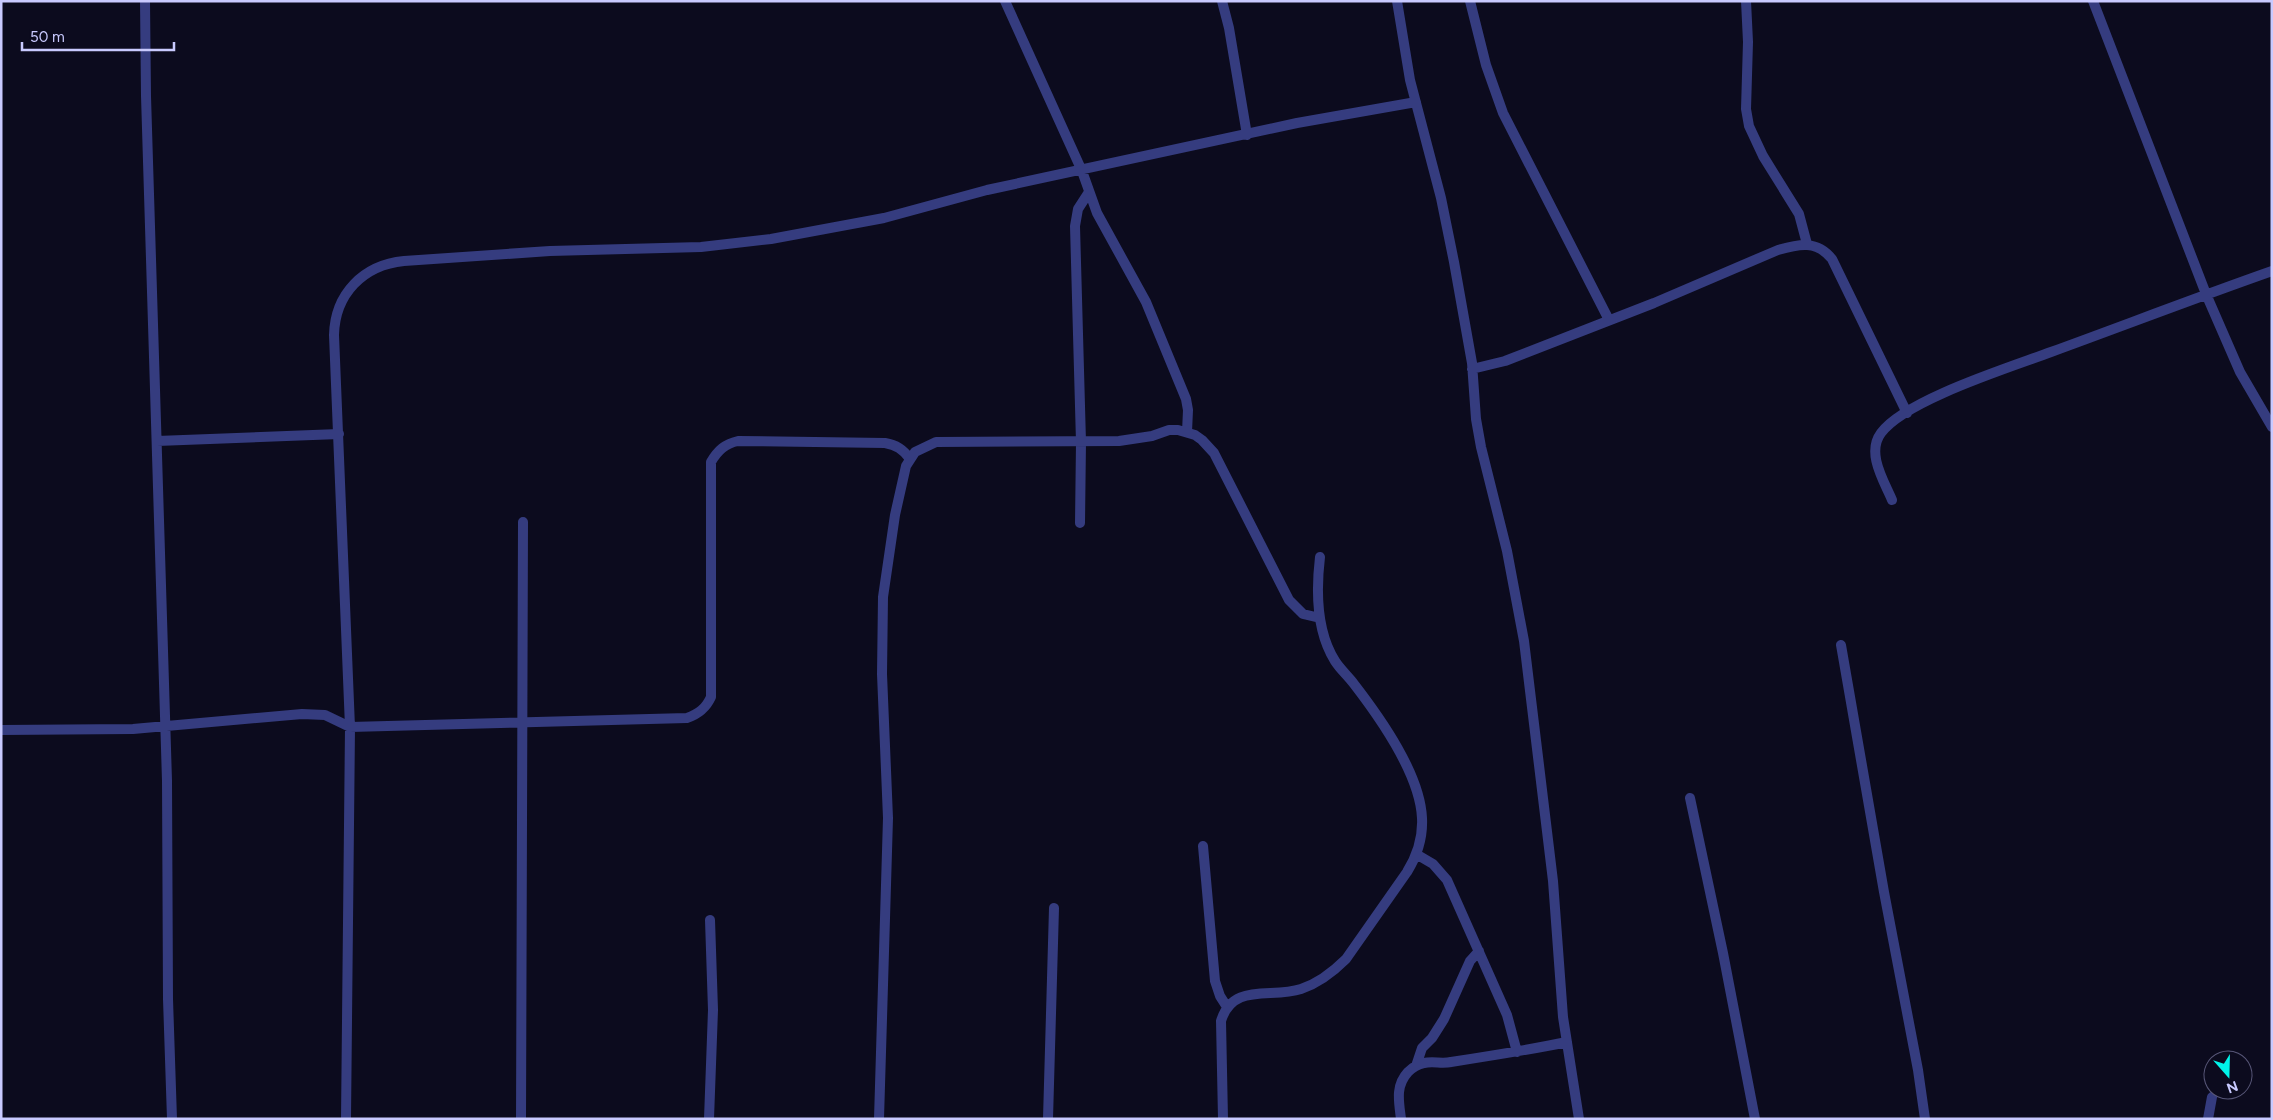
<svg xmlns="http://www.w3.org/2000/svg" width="2273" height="1120" font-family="Figtree,sans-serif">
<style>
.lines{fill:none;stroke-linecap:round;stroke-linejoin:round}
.street{stroke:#353c7f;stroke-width:10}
</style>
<rect width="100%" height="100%" fill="#0c0b1e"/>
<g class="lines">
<path class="street" d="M145 1 146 96 167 781 168 999 172 1119
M1005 1 1082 171 1097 213 1146 302 1186 399 1188 410 1187 432
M1222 1 1229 28 1247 135
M1397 1 1410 80 1441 198 1454 262 1472 363 1476 419 1481 447 1507 551 1524 641 1553 881 1563 1017 1579 1119
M1470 1 1486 65 1503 113 1609 320
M1746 1 1748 42 1746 109 1749 126 1763 156 1799 214 1807 244
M2093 1 2206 294 2240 372 2272 427
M1472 369 1505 361 1654 303 1778 250C1799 244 1817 240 1832 259L1907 413
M157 441 339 434
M1892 500C1884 481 1866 453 1881 433 1905 400 2011 367 2051 352 2125 325 2198 297 2272 271
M1080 523 1081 442 1075 226 1078 209 1089 192
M1841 645 1884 892 1918 1070 1925 1119
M1 730 133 729 302 714 325 715 350 727 687 718C699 714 706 708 711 697V462C718 450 725 444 738 441L885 443C896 445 903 449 910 459
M1690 798 1723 953 1755 1119
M1203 846 1215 981 1220 996 1227 1007
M1416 854 1433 864 1447 880 1507 1015 1517 1052
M1416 1066 1422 1048 1432 1038 1444 1019 1470 961 1479 951
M346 1119 350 727 334 335C335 294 363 265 404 261L550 251 701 247 771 239 884 218 987 190 1297 123 1416 102
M521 1119 523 522
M709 1119 713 1010 710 920
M879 1119 888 818 882 674 883 597 895 515 906 466 915 452 936 442 1119 441 1152 436 1169 430H1178L1195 435 1202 440 1214 453 1289 600 1303 614 1320 618
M1048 1119 1054 908
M1223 1119 1221 1021C1233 982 1271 999 1301 989 1319 983 1333 972 1346 959L1407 872C1417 856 1423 838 1422 818 1420 774 1381 719 1354 684 1348 676 1340 669 1335 661 1316 631 1316 591 1320 557
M1401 1119C1399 1102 1395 1086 1408 1072 1412 1068 1418 1064 1424 1063 1433 1061 1442 1064 1451 1062 1490 1056 1529 1050 1567 1042
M2208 1119 2212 1097"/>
</g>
<rect width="2273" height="1120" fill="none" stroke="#c9caff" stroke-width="5"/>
<g transform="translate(2228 1075) rotate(160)"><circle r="24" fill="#0c0b1e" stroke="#585778"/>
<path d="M0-4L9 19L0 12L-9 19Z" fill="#00f4e9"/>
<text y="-8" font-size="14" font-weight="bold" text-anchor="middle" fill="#c9caff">N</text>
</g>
<path d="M22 42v8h152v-8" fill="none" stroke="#c9caff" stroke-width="2.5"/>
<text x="30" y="42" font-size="15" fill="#c9caff" stroke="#0c0b1e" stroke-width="4" paint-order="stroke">50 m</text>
</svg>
